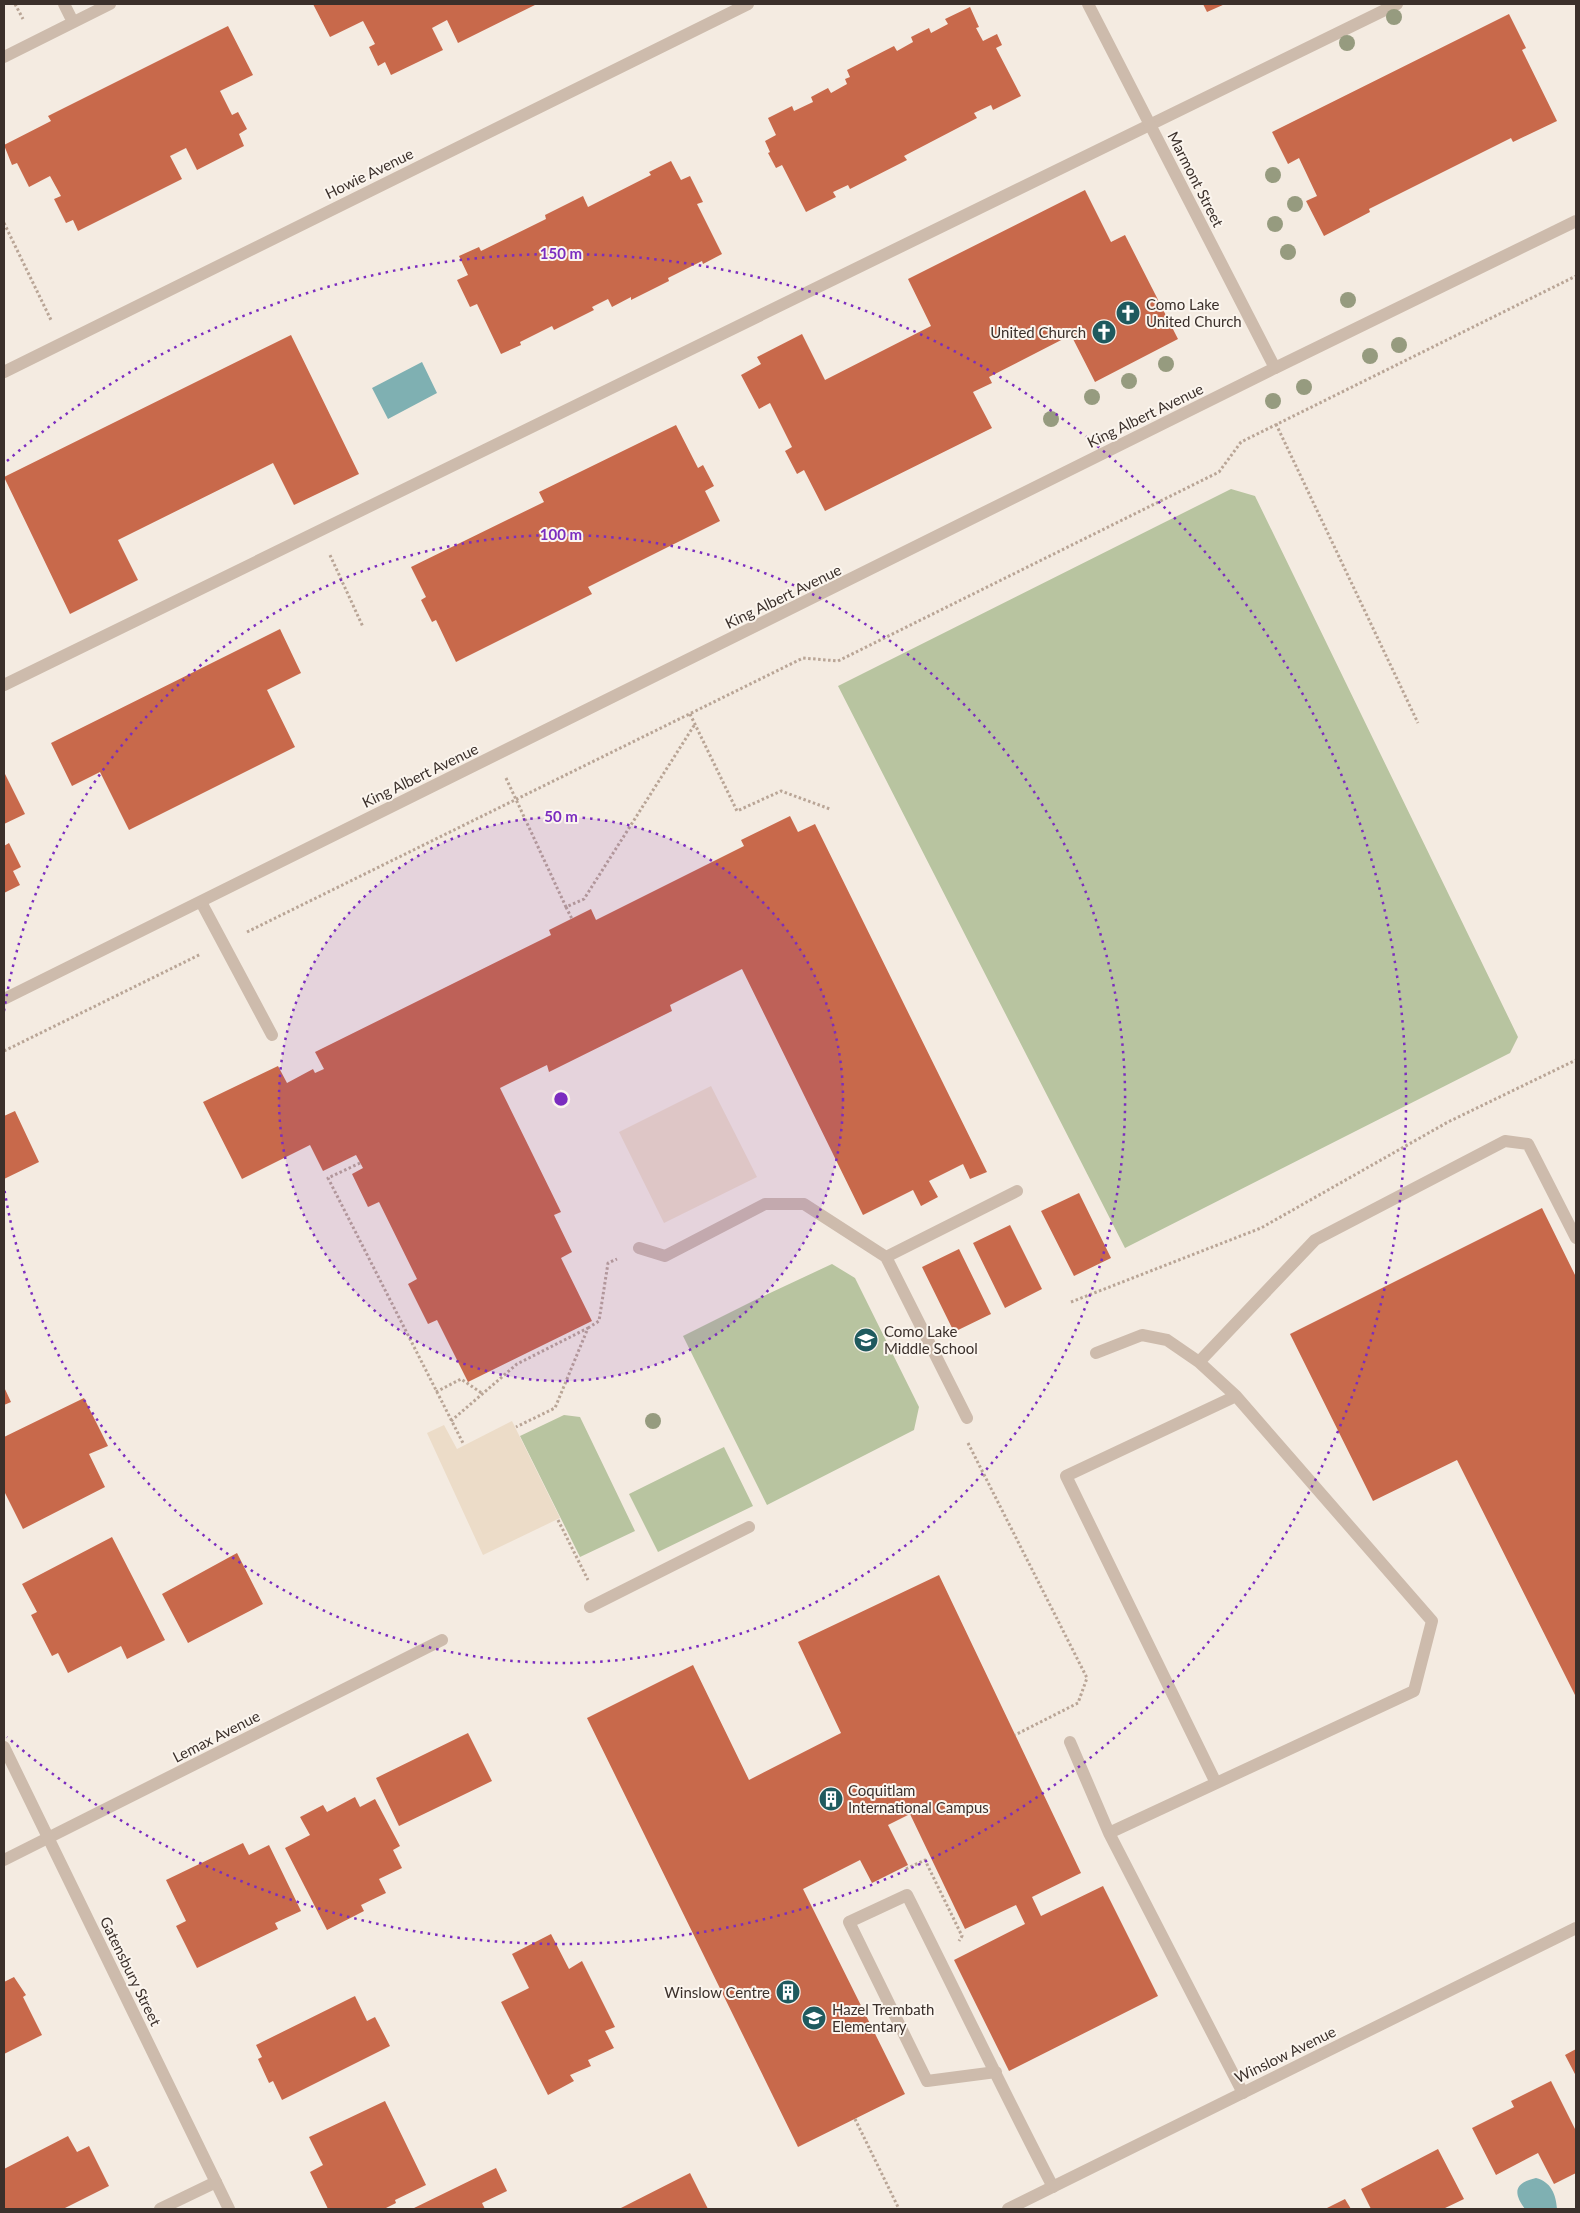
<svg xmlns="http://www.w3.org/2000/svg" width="1580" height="2213" font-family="Lato,sans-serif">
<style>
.green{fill:#b8c4a0}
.plaza{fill:#ecdcc8}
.water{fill:#7fb0b2}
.building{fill:#c8694b}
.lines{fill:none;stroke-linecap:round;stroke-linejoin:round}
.path{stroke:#b9a596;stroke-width:3;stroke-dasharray:2.5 2.5;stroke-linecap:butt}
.service{stroke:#cdbbac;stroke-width:12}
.minor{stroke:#cdbbac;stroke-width:12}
.tertiary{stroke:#cdbbac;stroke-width:12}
.tree{fill:#969b7f}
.ring{fill:none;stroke:#7b2cbf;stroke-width:2.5;stroke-dasharray:2.5 5}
.labels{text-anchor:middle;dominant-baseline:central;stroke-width:4;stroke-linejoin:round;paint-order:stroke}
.street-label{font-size:15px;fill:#3b302b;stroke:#fbf5ee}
.poi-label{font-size:15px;fill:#3b302b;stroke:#fbf5ee;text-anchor:start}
.centre{fill:#7b2cbf;stroke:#fbf5ee;stroke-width:2.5}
.ring-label{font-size:15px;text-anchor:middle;font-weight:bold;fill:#7b2cbf;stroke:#fbf5ee;stroke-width:4;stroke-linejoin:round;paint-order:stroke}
</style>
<rect width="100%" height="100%" fill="#f4ebe1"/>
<path class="green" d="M1231 489 1255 496 1518 1037 1510 1053 1125 1248 838 686Z
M832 1264 855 1278 919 1407 914 1430 767 1505 683 1336 757 1299Z
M564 1415 580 1417 635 1531 580 1557 520 1436Z
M724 1447 753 1506 658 1552 629 1494Z"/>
<path class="plaza" d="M711 1086 757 1177 664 1223 619 1132Z
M512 1421 560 1518 483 1555 427 1433 444 1425 457 1449Z"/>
<path class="water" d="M422 362 437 393 388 419 372 388Z
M1536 2178C1551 2182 1556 2194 1557 2209H1525C1513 2193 1514 2183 1536 2178Z"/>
<path class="building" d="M313 4H537L458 43 447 20 432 28 443 50 391 75 385 62 378 66 369 47 375 44 363 21 330 37Z
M1203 4H1225L1207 12Z
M970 7 979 27 976 28 983 41 997 34 1002 45 996 48 1021 96 993 110 991 105 974 113 977 118 904 156 907 160 850 189 848 185 833 192 836 197 806 212 782 165 776 168 768 153 770 152 765 141 776 135 768 118 792 106 794 111 813 102 811 97 828 88 831 93 847 84 845 79 850 77 847 70 894 46 897 51 913 42 911 37 929 28 931 33 948 24 945 19Z
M1509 14 1526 48 1522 50 1557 121 1513 142 1511 138 1369 209 1370 212 1324 236 1306 201 1317 196 1299 158 1288 164 1272 132Z
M228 26 253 75 220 91 232 115 238 112 247 129 239 134 244 146 197 170 186 148 170 156 182 179 78 231 73 220 66 223 54 199 61 196 50 176 29 187 17 163 12 165 4 145 51 121 48 116Z
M671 161 681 180 690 176 703 202 697 204 722 254 703 264 702 261 668 278 669 281 631 300V297L612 307 608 299 592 307 594 310 554 330 552 326 520 342 521 345 501 354 477 304 470 307 457 280 468 275 459 256 479 247 481 251 546 219 545 215 583 196 588 207 651 175 649 172Z
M1085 190 1111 242 1125 235 1178 339 1095 382 1071 335 989 377 992 383 973 392 992 428 825 511 804 470 797 474 785 451 792 447 770 403 759 409 741 375 761 364 757 357 802 334 825 380 931 326 908 279Z
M291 335 359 474 294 505 273 463 118 540 138 580 70 614 4 477Z
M676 425 698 468 703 465 714 486 705 491 720 521 588 587 592 594 456 662 436 620 432 622 421 600 426 597 411 567 544 502 539 492Z
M280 629 301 673 267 690 295 747 129 830 100 772 72 786 51 743Z
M4 772 25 814 4 824Z
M790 816 798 832 815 824 987 1172 970 1179 963 1164 929 1181 938 1197 921 1206 913 1190 863 1215 742 969 670 1005 672 1011 549 1072 547 1065 500 1088 561 1212 554 1215 572 1252 561 1258 592 1321 468 1382 437 1320 428 1324 408 1284 417 1279 379 1202 368 1207 352 1174 363 1168 356 1155 323 1171 310 1145 242 1179 203 1102 278 1066 287 1083 313 1069 315 1073 324 1069 315 1052 551 935 549 930 591 909 596 920 744 846 741 840Z
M9 843 21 867 13 871 20 885 4 893V846Z
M15 1111 39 1162 4 1179V1116Z
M1079 1193 1111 1258 1074 1276 1041 1211Z
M1542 1208 1576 1277V1697L1457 1460 1373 1501 1290 1334Z
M1010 1225 1042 1289 1005 1308 973 1243Z
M959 1249 991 1314 954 1332 922 1267Z
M4 1387 11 1402 4 1405Z
M84 1398 108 1446 89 1454 105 1487 23 1529 4 1491V1437Z
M112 1537 165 1640 127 1659 121 1646 68 1673 58 1653 52 1656 31 1615 37 1612 22 1584Z
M237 1553 263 1604 188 1643 162 1594Z
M939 1575 1081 1873 1032 1897 1041 1916 1103 1886 1158 1996 1009 2071 954 1960 1025 1924 1016 1905 965 1929 910 1814 888 1825 908 1865 872 1883 860 1860 803 1889 905 2094 798 2147 587 1718 693 1665 749 1780 841 1733 798 1642Z
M468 1733 492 1781 399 1826 376 1778Z
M355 1797 360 1807 375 1799 400 1846 393 1850 402 1868 379 1879 386 1893 361 1905 364 1911 327 1930 285 1848 310 1835 300 1817 323 1805 327 1812Z
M243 1843 249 1855 269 1845 301 1911 275 1923 278 1929 197 1968 176 1926 186 1921 166 1880Z
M551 1934 569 1969 582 1961 615 2027 605 2031 614 2048 588 2060 591 2066 570 2075 574 2081 548 2095 501 2002 529 1988 512 1954Z
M14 1977 26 1995 23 1997 42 2035 4 2054V1982Z
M355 1996 367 2021 375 2017 390 2046 282 2100 273 2081 269 2083 258 2059 262 2057 256 2045Z
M1576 2049V2076L1565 2055Z
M1551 2081 1576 2131V2173L1554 2184 1538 2153 1496 2175 1472 2128 1514 2107 1511 2101Z
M385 2101 426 2185 395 2200 396 2203 384 2209H328L310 2172 323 2165 309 2137Z
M68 2136 77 2152 89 2146 109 2186 63 2209H4V2169Z
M1438 2149 1464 2199 1443 2209H1371L1361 2189Z
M496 2168 507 2191 482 2203 485 2209H412Z
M690 2173 708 2209H619Z
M1345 2199 1351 2209H1325Z"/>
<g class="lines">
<path class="path" d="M15 4 23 19
M4 223 51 320
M1276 424 1418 723
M330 555 363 627
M690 714 737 811 781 791 830 809
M506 778 566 907 584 899 695 724
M566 907 572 919
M247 932 803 658 838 661 1219 472 1241 442 1576 276
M4 1051 201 954
M360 1163 328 1178 464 1445
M1071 1302 1261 1228 1448 1122 1576 1060
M588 1328 599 1321 608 1263 617 1259
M436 1392 461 1379 483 1394
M451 1421 517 1364 588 1328 555 1408 516 1427
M968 1443 1087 1678 1078 1703 1015 1735
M558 1520 588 1580
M906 1869 925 1860 962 1936 959 1941
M855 2119 899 2209"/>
<path class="service" d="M64 4 73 22
M4 57 110 4
M4 685 1397 4
M201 902 272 1035
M639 1248 665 1256 765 1204H804L886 1257 1017 1191
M886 1257 967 1418
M1096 1353 1142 1335 1167 1340 1199 1362 1236 1396 1432 1621 1414 1691 1109 1833 1243 2093
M1199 1362 1315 1240 1505 1141 1528 1144 1576 1238
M590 1607 749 1527
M1070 1742 1109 1833
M1216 1783 1066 1476 1236 1396
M996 2072 927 2081 849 1922 907 1895C956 1992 1003 2091 1053 2187"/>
<path class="minor" d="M4 372 748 4
M4 999 1275 368
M4 1860 442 1640
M160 2209 216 2182
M1008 2209 1576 1928"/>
<path class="tertiary" d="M1088 4 1275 368 1576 221
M4 1747 229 2209"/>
</g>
<g class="tree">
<circle cx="1394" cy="17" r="8"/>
<circle cx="1347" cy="43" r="8"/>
<circle cx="1273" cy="175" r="8"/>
<circle cx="1295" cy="204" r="8"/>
<circle cx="1275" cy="224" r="8"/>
<circle cx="1288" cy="252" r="8"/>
<circle cx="1348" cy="300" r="8"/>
<circle cx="1399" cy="345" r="8"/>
<circle cx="1370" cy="356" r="8"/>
<circle cx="1166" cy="364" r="8"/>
<circle cx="1129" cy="381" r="8"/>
<circle cx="1304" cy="387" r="8"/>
<circle cx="1092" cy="397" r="8"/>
<circle cx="1273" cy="401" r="8"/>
<circle cx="1051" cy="419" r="8"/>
<circle cx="653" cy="1421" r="8"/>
</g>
<circle cx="561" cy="1099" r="282" fill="#7b2cbf" fill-opacity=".12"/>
<g class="ring">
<circle cx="561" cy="1099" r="282"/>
<path d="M4 1011A564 564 0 1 1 4 1187"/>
<path d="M7 461A845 845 0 1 1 7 1737"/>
</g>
<defs>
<symbol id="church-disc" viewBox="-11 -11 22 22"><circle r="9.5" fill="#1f5a5e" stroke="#fbf5ee"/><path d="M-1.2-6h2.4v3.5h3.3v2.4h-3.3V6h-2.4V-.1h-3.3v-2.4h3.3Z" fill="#fff"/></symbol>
<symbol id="school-disc" viewBox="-11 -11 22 22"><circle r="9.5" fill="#1f5a5e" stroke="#fbf5ee"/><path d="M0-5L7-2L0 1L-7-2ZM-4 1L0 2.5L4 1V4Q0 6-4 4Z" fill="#fff"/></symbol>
<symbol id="building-disc" viewBox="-11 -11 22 22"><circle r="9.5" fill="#1f5a5e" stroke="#fbf5ee"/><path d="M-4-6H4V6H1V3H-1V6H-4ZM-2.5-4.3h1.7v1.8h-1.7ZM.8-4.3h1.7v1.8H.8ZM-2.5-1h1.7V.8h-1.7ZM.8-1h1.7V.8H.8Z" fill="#fff"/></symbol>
</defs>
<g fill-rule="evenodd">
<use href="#church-disc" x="1114" y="299" width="28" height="28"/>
<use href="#church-disc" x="1090" y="318" width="28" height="28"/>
<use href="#school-disc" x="852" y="1326" width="28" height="28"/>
<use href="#building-disc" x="817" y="1785" width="28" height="28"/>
<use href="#building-disc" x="774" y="1978" width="28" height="28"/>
<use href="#school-disc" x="800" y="2004" width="28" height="28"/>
</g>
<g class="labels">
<g class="street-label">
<text transform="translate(369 173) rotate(-26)">Howie Avenue</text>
<text transform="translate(1196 179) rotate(63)">Marmont Street</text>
<text transform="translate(1145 415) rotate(-26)">King Albert Avenue</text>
<text transform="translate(783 596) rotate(-26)">King Albert Avenue</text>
<text transform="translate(420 775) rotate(-26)">King Albert Avenue</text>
<text transform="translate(216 1736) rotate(-27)">Lemax Avenue</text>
<text transform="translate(131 1971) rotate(64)">Gatensbury Street</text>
<text transform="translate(1285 2054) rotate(-26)">Winslow Avenue</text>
</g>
<g class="poi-label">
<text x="1146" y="304">Como Lake<tspan x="1146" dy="17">United Church</tspan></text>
<text x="1086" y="332" text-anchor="end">United Church</text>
<text x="884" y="1331">Como Lake<tspan x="884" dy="17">Middle School</tspan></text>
<text x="848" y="1790">Coquitlam<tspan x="848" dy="17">International Campus</tspan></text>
<text x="770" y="1992" text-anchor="end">Winslow Centre</text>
<text x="832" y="2009">Hazel Trembath<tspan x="832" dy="17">Elementary</tspan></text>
</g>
</g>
<circle cx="561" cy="1099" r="8" class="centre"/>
<g class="ring-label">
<text x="561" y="259">150 m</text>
<text x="561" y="540">100 m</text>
<text x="561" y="822">50 m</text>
</g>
<rect width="1580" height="2213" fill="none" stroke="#3b302b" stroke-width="10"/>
</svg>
